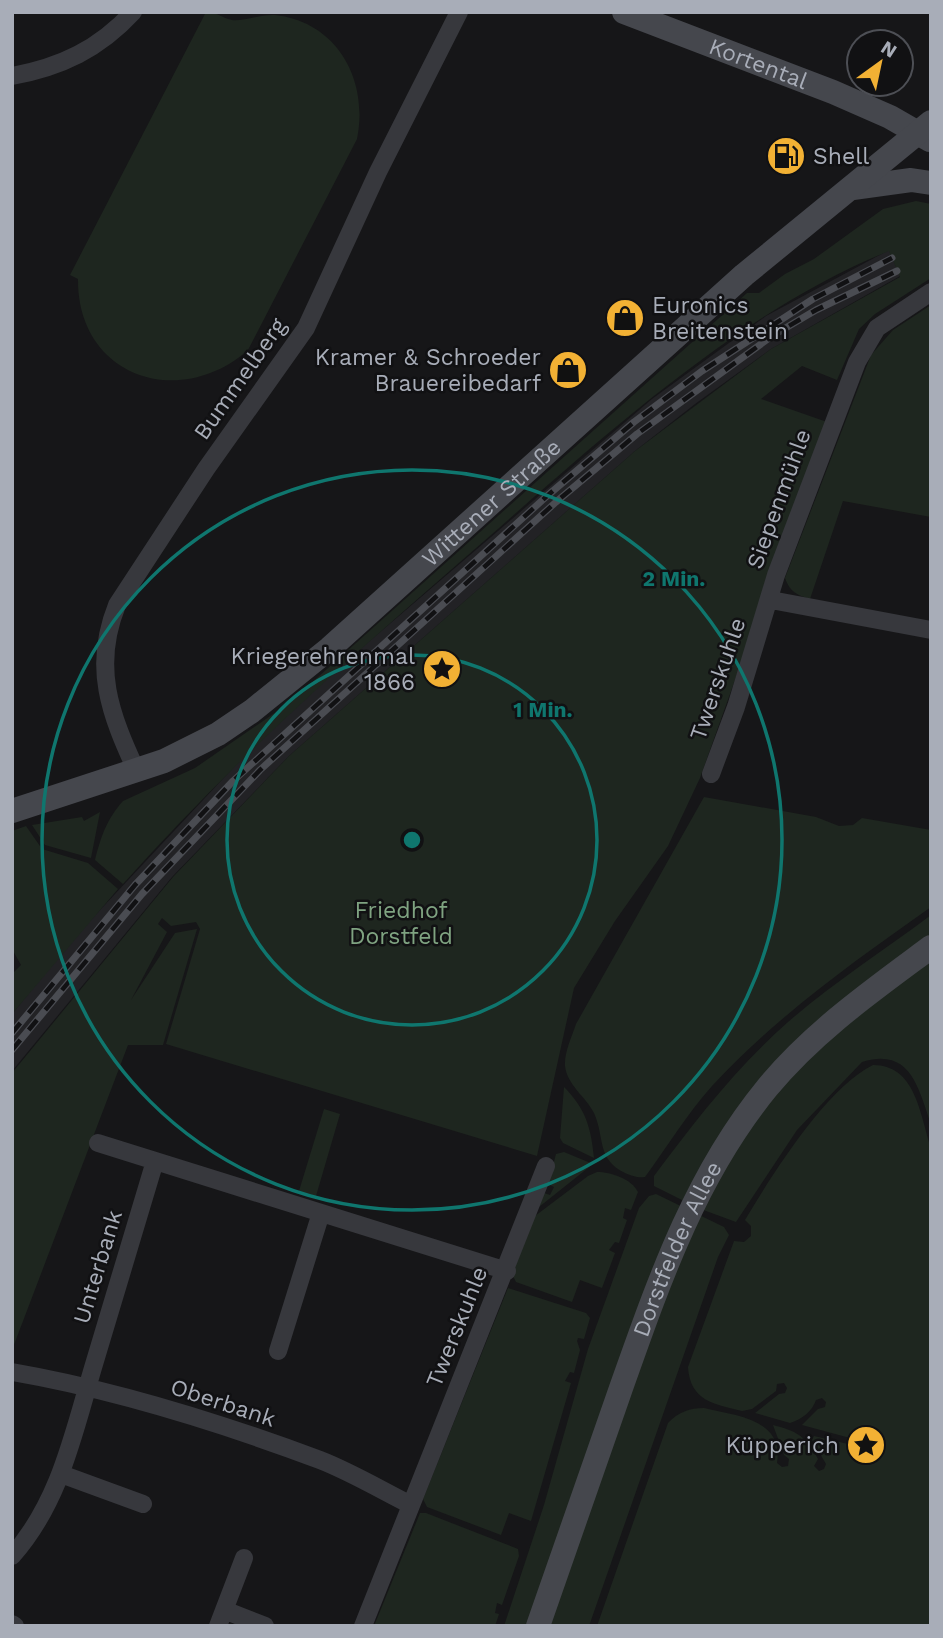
<svg xmlns="http://www.w3.org/2000/svg" width="943" height="1638" font-family="'Work Sans',sans-serif">
<style>
.built{fill:#222225}
.green{fill:#1e261f}
.lines{fill:none;stroke-linecap:round;stroke-linejoin:round}
.street{stroke:#37383d;stroke-width:18}
.secondary{stroke:#45474d;stroke-width:24}
.rail-casing{stroke:#4a4c52;stroke-width:7}
.rail{stroke:#111113;stroke-width:4.5;stroke-dasharray:13;stroke-linecap:butt}
.ring{fill:none;stroke:#0f766e;stroke-width:3.5}
.labels{text-anchor:middle;dominant-baseline:central;stroke-width:5;stroke-linejoin:round;paint-order:stroke}
.street-label{font-size:23px;fill:#a8adb8;stroke:#111113}
.poi-label{font-size:23px;fill:#a8adb8;stroke:#111113;text-anchor:end}
.park-label{font-size:23px;fill:#7fa381;stroke:#111113}
.centre{fill:#0f766e;stroke:#111113;stroke-width:3.5}
.ring-label{font-size:21px;text-anchor:middle;font-weight:bold;fill:#0f766e;stroke:#111113;stroke-width:5;stroke-linejoin:round;paint-order:stroke}
</style>
<rect width="100%" height="100%" fill="#161618"/>
<path class="built" d="M889 250 900 276 771 349 695 404 635 451 289 756 172 877 12 1071V1014L71 941 248 752 337 669 652 399 766 316Z"/>
<path class="green" d="M206 12C217 12 222 18 232 20 241 22 261 14 275 15 338 22 369 81 357 139L248 350C179 411 77 376 78 279L70 275Z
M916 201 931 204V278L875 314 859 329 837 380 802 366 761 399 827 422 700 778 668 846 615 921 574 988 537 1156 166 1044 200 929 196 922 171 926 162 918 158 924 167 932 131 1000 175 933 197 929 163 1045H128L12 1350V1073L173 877 289 756 635 451 771 349 900 277 889 251C744 309 608 432 491 535 363 646 236 757 123 884L95 860C101 836 107 819 123 801L195 768 289 703 747 293H759L785 274 814 259 883 209Z
M931 305V517L843 501 810 599C797 595 790 592 785 578L871 355 893 330Z
M704 797 816 817 839 826 853 825 862 818 931 830V907C853 962 777 1016 712 1086 687 1114 667 1147 645 1177 637 1178 633 1176 625 1173 596 1159 605 1137 594 1113 586 1097 567 1085 565 1066 564 1053 572 1036 576 1024Z
M100 812 91 858 45 845 32 825 82 817 84 821Z
M26 826 42 849 88 863 118 889 12 1014V974L21 965 12 949V831Z
M931 915V936L854 994 684 1201 654 1186V1176C695 1121 736 1068 788 1022 833 983 883 951 931 915Z
M931 957V1124C918 1088 911 1047 862 1062L797 1130 736 1222 698 1208 752 1121 809 1056Z
M873 1065C916 1065 920 1115 931 1148V1626H597L668 1423C678 1412 690 1408 704 1408 737 1416 784 1419 777 1463L782 1467 788 1466 789 1459 784 1455 773 1425C797 1431 807 1437 818 1459L814 1466 819 1471 824 1469 826 1464 812 1440 814 1436 848 1444 855 1452 865 1447V1439L860 1435 850 1438 802 1425 818 1409 825 1407 826 1402 822 1398 816 1400C812 1411 803 1419 790 1423L755 1413 779 1394 785 1393 787 1388 784 1383 777 1384 776 1391 752 1409 742 1411C714 1404 690 1401 688 1367L734 1241 744 1242 751 1236V1226L745 1220C772 1175 826 1088 873 1065Z
M564 1087C586 1109 591 1128 594 1158L563 1143 560 1138Z
M324 1109 340 1114 316 1196 299 1191Z
M564 1152 593 1164 539 1207 544 1193 550 1195 554 1187 548 1184 556 1154Z
M597 1172C611 1172 632 1179 638 1192L631 1210 625 1208 623 1218 627 1220 619 1243 615 1242 609 1250 615 1253 602 1288 580 1280 572 1302 516 1282 512 1274 535 1216 588 1176Z
M656 1194 724 1227 729 1235 718 1257 589 1626H504L544 1505 588 1349 639 1208 649 1196Z
M508 1288 586 1313 590 1318 584 1339 578 1338 577 1341 580 1350 574 1373 570 1372 565 1381 571 1383 531 1521 509 1513 501 1535 427 1507 423 1499Z
M420 1513H426L518 1549 519 1556 502 1605 497 1603 495 1613 499 1614 495 1626H374Z"/>
<g class="lines">
<path class="street" d="M12 76C61 67 99 49 133 12
M771 600 931 630
M137 772C110 714 92 667 117 605L206 469 306 328 378 172 459 12
M711 774 736 707 776 575 857 362 877 328 931 292
M98 1143 507 1271
M278 1351 321 1213
M12 1372C116 1390 221 1423 320 1460 351 1472 381 1490 411 1505
M61 1474 143 1504
M12 1556C61 1501 74 1430 95 1361 115 1294 135 1228 155 1161
M224 1610 265 1626
M12 1624 15 1626
M218 1626 244 1558
M363 1626 546 1166"/>
<g class="secondary">
<path id="s1" d="M624 12 833 92 890 117 930 140"/>
<path d="M853 188 911 180 931 183"/>
<path id="s2" d="M12 811 164 761 218 734 252 711 330 648 744 275 931 122"/>
<path id="s3" d="M538 1626C565 1547 593 1469 620 1391 658 1284 694 1177 767 1088 813 1032 873 990 931 947"/>
</g>
<defs>
<path id="rail" d="M12 1033 135 885 233 781 547 496 634 422 702 371 813 299 892 258
M12 1050 142 894 260 770 556 502 637 434 772 336 816 310 897 271"/>
</defs>
<use href="#rail" class="rail-casing"/>
<use href="#rail" class="rail"/>
</g>
<g class="ring">
<circle cx="412" cy="840" r="185"/>
<circle cx="412" cy="840" r="370"/>
</g>
<defs>
<symbol id="fuel-disc" viewBox="-11 -11 22 22"><circle r="9.5" fill="#f2b134" stroke="#111113"/><path d="M-5.5-6h7V0h2V4h1.3V-2.5L3-4.5l.8-.8L6-3V5H2.5V1h-1V6h-7ZM-4.2-4.7v3.2H.2V-4.7Z" fill="#111"/></symbol>
<symbol id="shop-disc" viewBox="-11 -11 22 22"><circle r="9.5" fill="#f2b134" stroke="#111113"/><path d="M-5-2.5h2.3a2.7 3.5 0 0 1 5.4 0H5L5.5 6h-11ZM-1.5-2.5h3a1.5 2.3 0 0 0-3 0Z" fill="#111"/></symbol>
<symbol id="sight-disc" viewBox="-11 -11 22 22"><circle r="9.5" fill="#f2b134" stroke="#111113"/><path d="M0-6L1.8-2.2L6-1.7L2.9 1.2L3.7 5.4L0 3.3L-3.7 5.4L-2.9 1.2L-6-1.7L-1.8-2.2Z" fill="#111"/></symbol>
</defs>
<g fill-rule="evenodd">
<use href="#fuel-disc" x="764" y="134" width="44" height="44"/>
<use href="#shop-disc" x="603" y="296" width="44" height="44"/>
<use href="#shop-disc" x="546" y="348" width="44" height="44"/>
<use href="#sight-disc" x="420" y="647" width="44" height="44"/>
<use href="#sight-disc" x="844" y="1423" width="44" height="44"/>
</g>
<g class="labels">
<g class="street-label">
<text stroke="none"><textPath href="#s1" startOffset="144">Kortental</textPath></text>
<text transform="translate(240 379) rotate(-55)">Bummelberg</text>
<text transform="translate(779 499) rotate(-70)">Siepenmühle</text>
<text stroke="none"><textPath href="#s2" startOffset="579">Wittener Straße</textPath></text>
<text transform="translate(718 679) rotate(-71)">Twerskuhle</text>
<text stroke="none"><textPath href="#s3" startOffset="402">Dorstfelder Allee</textPath></text>
<text transform="translate(98 1267) rotate(-73)">Unterbank</text>
<text transform="translate(457 1327) rotate(-68)">Twerskuhle</text>
<text transform="translate(223 1403) rotate(18)">Oberbank</text>
</g>
<g class="poi-label">
<text x="813" y="156" text-anchor="start">Shell</text>
<text x="652" y="305" text-anchor="start">Euronics<tspan x="652" dy="26">Breitenstein</tspan></text>
<text x="541" y="357">Kramer &amp; Schroeder<tspan x="541" dy="26">Brauereibedarf</tspan></text>
<text x="415" y="656">Kriegerehrenmal<tspan x="415" dy="26">1866</tspan></text>
<text x="839" y="1445">Küpperich</text>
</g>
<g class="park-label">
<text x="401" y="910">Friedhof<tspan x="401" dy="26">Dorstfeld</tspan></text>
</g>
</g>
<circle cx="412" cy="840" r="10" class="centre"/>
<g class="ring-label">
<text x="674" y="586">2 Min.</text>
<text x="543" y="717">1 Min.</text>
</g>
<rect width="943" height="1638" fill="none" stroke="#a8adb8" stroke-width="28"/>
<g transform="translate(880 63) rotate(33)"><circle r="33" fill="#111113" stroke="#4d4f55" stroke-width="2"/>
<path d="M0-5L12 26L0 18L-12 26Z" fill="#f2b134"/>
<text y="-10" font-size="19" font-weight="bold" text-anchor="middle" fill="#a8adb8">N</text>
</g>
</svg>
